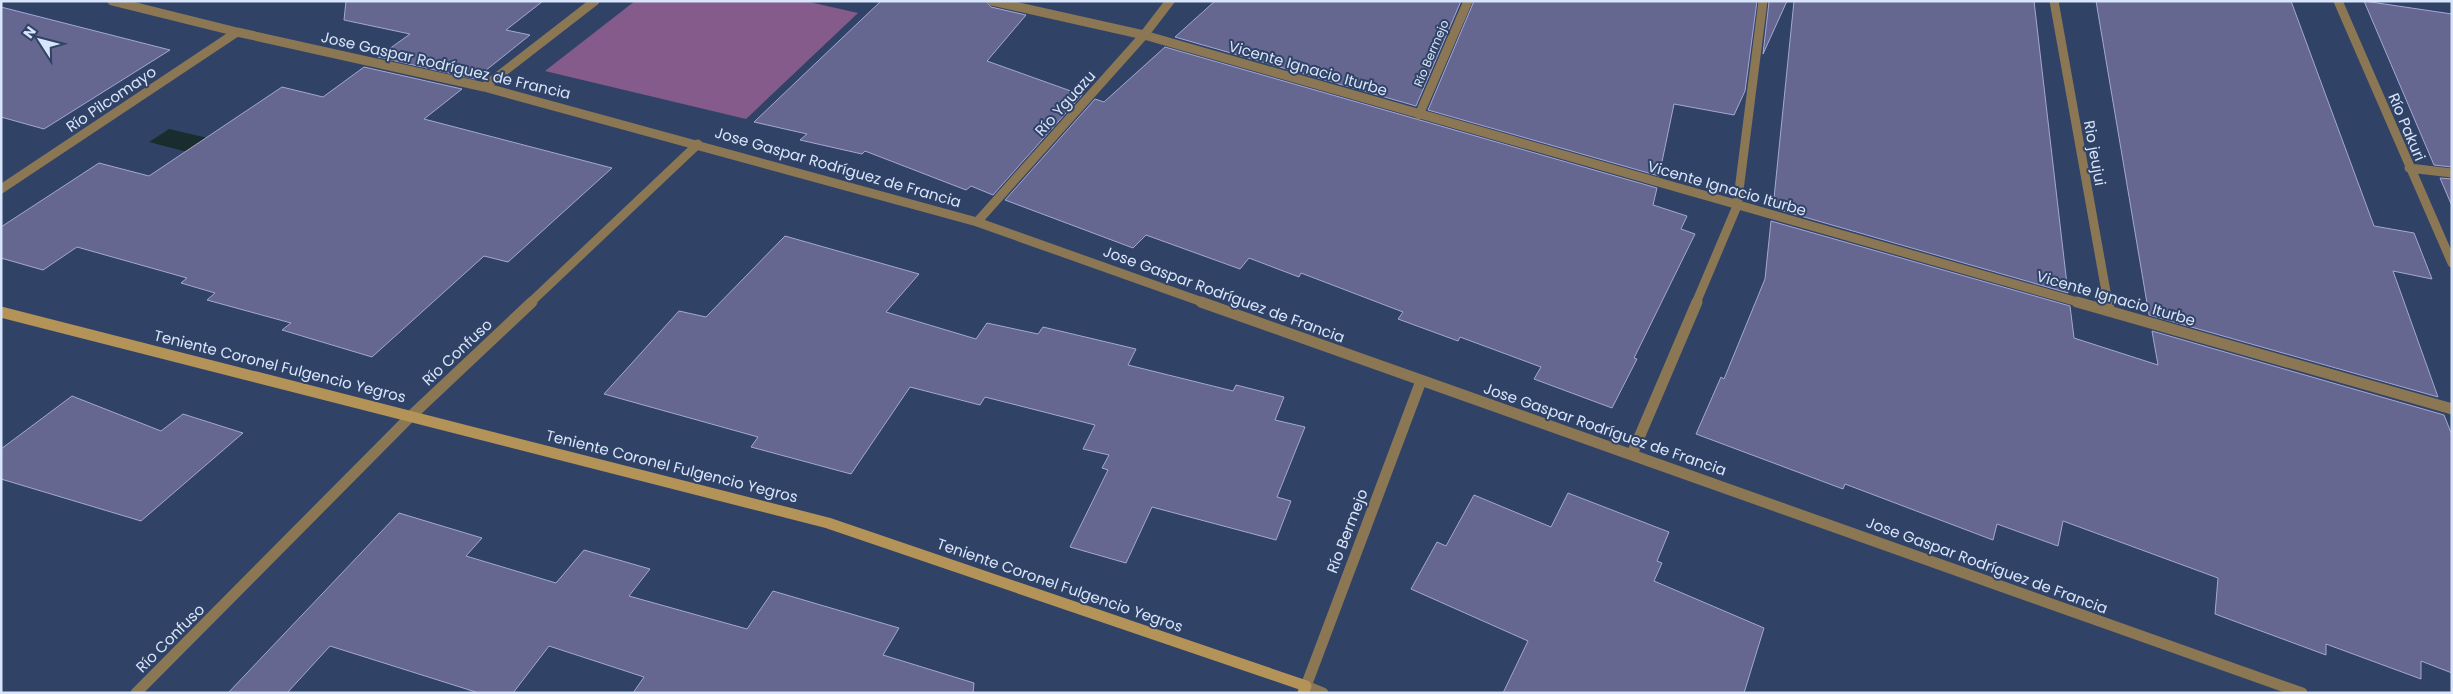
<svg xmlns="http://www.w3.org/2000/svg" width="2453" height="694" font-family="Poppins,sans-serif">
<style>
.green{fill:#855b8c}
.water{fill:#1a2d2e}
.building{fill:#656791;stroke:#a4a7d5}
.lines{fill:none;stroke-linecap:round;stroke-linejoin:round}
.street-far1{stroke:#8b7753;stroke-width:9}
.street{stroke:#8b7753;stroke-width:11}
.secondary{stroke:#b39358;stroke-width:11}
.labels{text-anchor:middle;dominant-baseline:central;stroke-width:4;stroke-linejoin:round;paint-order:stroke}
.far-street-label{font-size:12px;fill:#d8e5fb;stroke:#304367}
.street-label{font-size:15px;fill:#d8e5fb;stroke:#304367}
</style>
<rect width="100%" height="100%" fill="#304367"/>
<path class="green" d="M635 1H805L858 13 746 119 545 71Z"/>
<path class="water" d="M169 129 212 139 191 153 149 142Z"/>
<path class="building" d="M346 1H543L506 30 530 35 475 79 378 57 410 34 344 20Z
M881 1H986L991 7 1026 15 987 61 1082 95 993 195 971 186 966 190 865 151 862 154 800 140 807 134 754 122Z
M1215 1H1461L1416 106 1175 37Z
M1474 1H1757L1745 91 1734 115 1674 104 1659 176 1428 110Z
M1769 1H1787L1763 54 1769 2Z
M1794 1H2034L2068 293 1773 208Z
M2096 1H2291L2374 226 2414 233 2432 279 2393 271 2438 397 2149 315Z
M2364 1 2452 14V167L2434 165Z
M1 7 170 50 44 129 1 117Z
M1165 47 1657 188 1653 205 1687 216 1681 229 1695 234 1634 358 1637 359 1612 408 1534 379 1541 367 1460 337 1458 341 1398 319 1403 312 1301 273 1299 277 1249 258 1240 269 1146 235 1133 248 1005 200 1095 99 1104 102Z
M364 67 462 89 424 119 612 168 508 262 484 256 372 357 282 330 291 323 207 300 215 293 181 283 187 278 77 247 43 270 1 258V227L99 163 149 176 282 87 323 97Z
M2440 178 2452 179V206Z
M1771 221 2070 306 2074 338 2158 365 2152 331 2444 415 2452 435V673L2421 661V679L2326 644V655L2215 614 2218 578 2063 521 2058 546 1997 524 1993 540 1845 484 1843 489 1696 434 1721 377 1724 379 1765 279Z
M785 236 919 274 886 312 976 339 987 323 1038 334 1043 327 1136 349 1128 365 1233 391 1236 385 1284 397 1275 420 1305 427 1277 497 1291 501 1276 540 1152 507 1126 563 1070 547 1108 470 1102 468 1109 455 1083 449 1095 425 985 397 980 405 910 387 851 474 751 447 758 437 604 394 679 311 706 317Z
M72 396 161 431 183 414 243 433 141 521 1 479V449Z
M1568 493 1669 532 1657 561 1662 563 1654 581 1764 628 1744 693H1503L1528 641 1411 589 1437 542 1446 546 1474 495 1551 527Z
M399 513 482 538 466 556 556 583 584 550 650 569 629 596 747 629 773 591 899 628 883 655 974 683 973 693H633L644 677 549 646 513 693H479L330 646 287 693H228Z"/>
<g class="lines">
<path class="street-far1" d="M112 1 237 32 484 87 977 222 1205 303
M992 1 1144 35 2081 303
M2054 1 2108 303
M2338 1 2452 263
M484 87 595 1
M1419 115 1468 1
M2409 168 2452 173
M1 189 237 32
M977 222 1144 35 1170 1
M530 303 698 144
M1696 303 1737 206 1763 1"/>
<path class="street" d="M1201 302 2302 693
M2077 302 2452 409
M2108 302 2109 309
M1632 454 1697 302
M136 693 411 416 532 302
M1323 693 1306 686 1421 381"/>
<path class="secondary" d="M1 312 828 523 1306 686 1303 693"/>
</g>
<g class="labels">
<g class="far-street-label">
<text transform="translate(1431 53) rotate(-67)">Río Bermejo</text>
</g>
<g class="street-label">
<text transform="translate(446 65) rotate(13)">Jose Gaspar Rodríguez de Francia</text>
<text transform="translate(1308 68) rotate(16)">Vicente Ignacio Iturbe</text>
<text transform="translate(111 99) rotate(-34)">Río Pilcomayo</text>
<text transform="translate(1065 103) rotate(-48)">Río Yguazu</text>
<text transform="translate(2407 127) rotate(67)">Río Pakuri</text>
<text transform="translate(2095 153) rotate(80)">Rio jeujui</text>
<text transform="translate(838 167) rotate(16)">Jose Gaspar Rodríguez de Francia</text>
<text transform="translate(1727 188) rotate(16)">Vicente Ignacio Iturbe</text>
<text transform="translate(1224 294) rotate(20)">Jose Gaspar Rodríguez de Francia</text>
<text transform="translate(2116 298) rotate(16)">Vicente Ignacio Iturbe</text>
<text transform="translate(457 352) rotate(-43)">Río Confuso</text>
<text transform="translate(280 366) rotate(14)">Teniente Coronel Fulgencio Yegros</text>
<text transform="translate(1605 429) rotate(19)">Jose Gaspar Rodríguez de Francia</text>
<text transform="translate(672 466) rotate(14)">Teniente Coronel Fulgencio Yegros</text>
<text transform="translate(1347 531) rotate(-69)">Río Bermejo</text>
<text transform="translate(1987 565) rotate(20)">Jose Gaspar Rodríguez de Francia</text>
<text transform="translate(1060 585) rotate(19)">Teniente Coronel Fulgencio Yegros</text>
<text transform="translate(170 638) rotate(-45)">Río Confuso</text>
</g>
</g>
<rect width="2453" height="694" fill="none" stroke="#d8e5fb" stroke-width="5"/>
<g transform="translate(40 40) rotate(306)" stroke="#304367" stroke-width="4" paint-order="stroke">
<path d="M0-4L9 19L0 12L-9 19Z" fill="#d8e5fb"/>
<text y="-8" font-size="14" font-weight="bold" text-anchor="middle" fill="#d8e5fb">N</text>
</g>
</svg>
